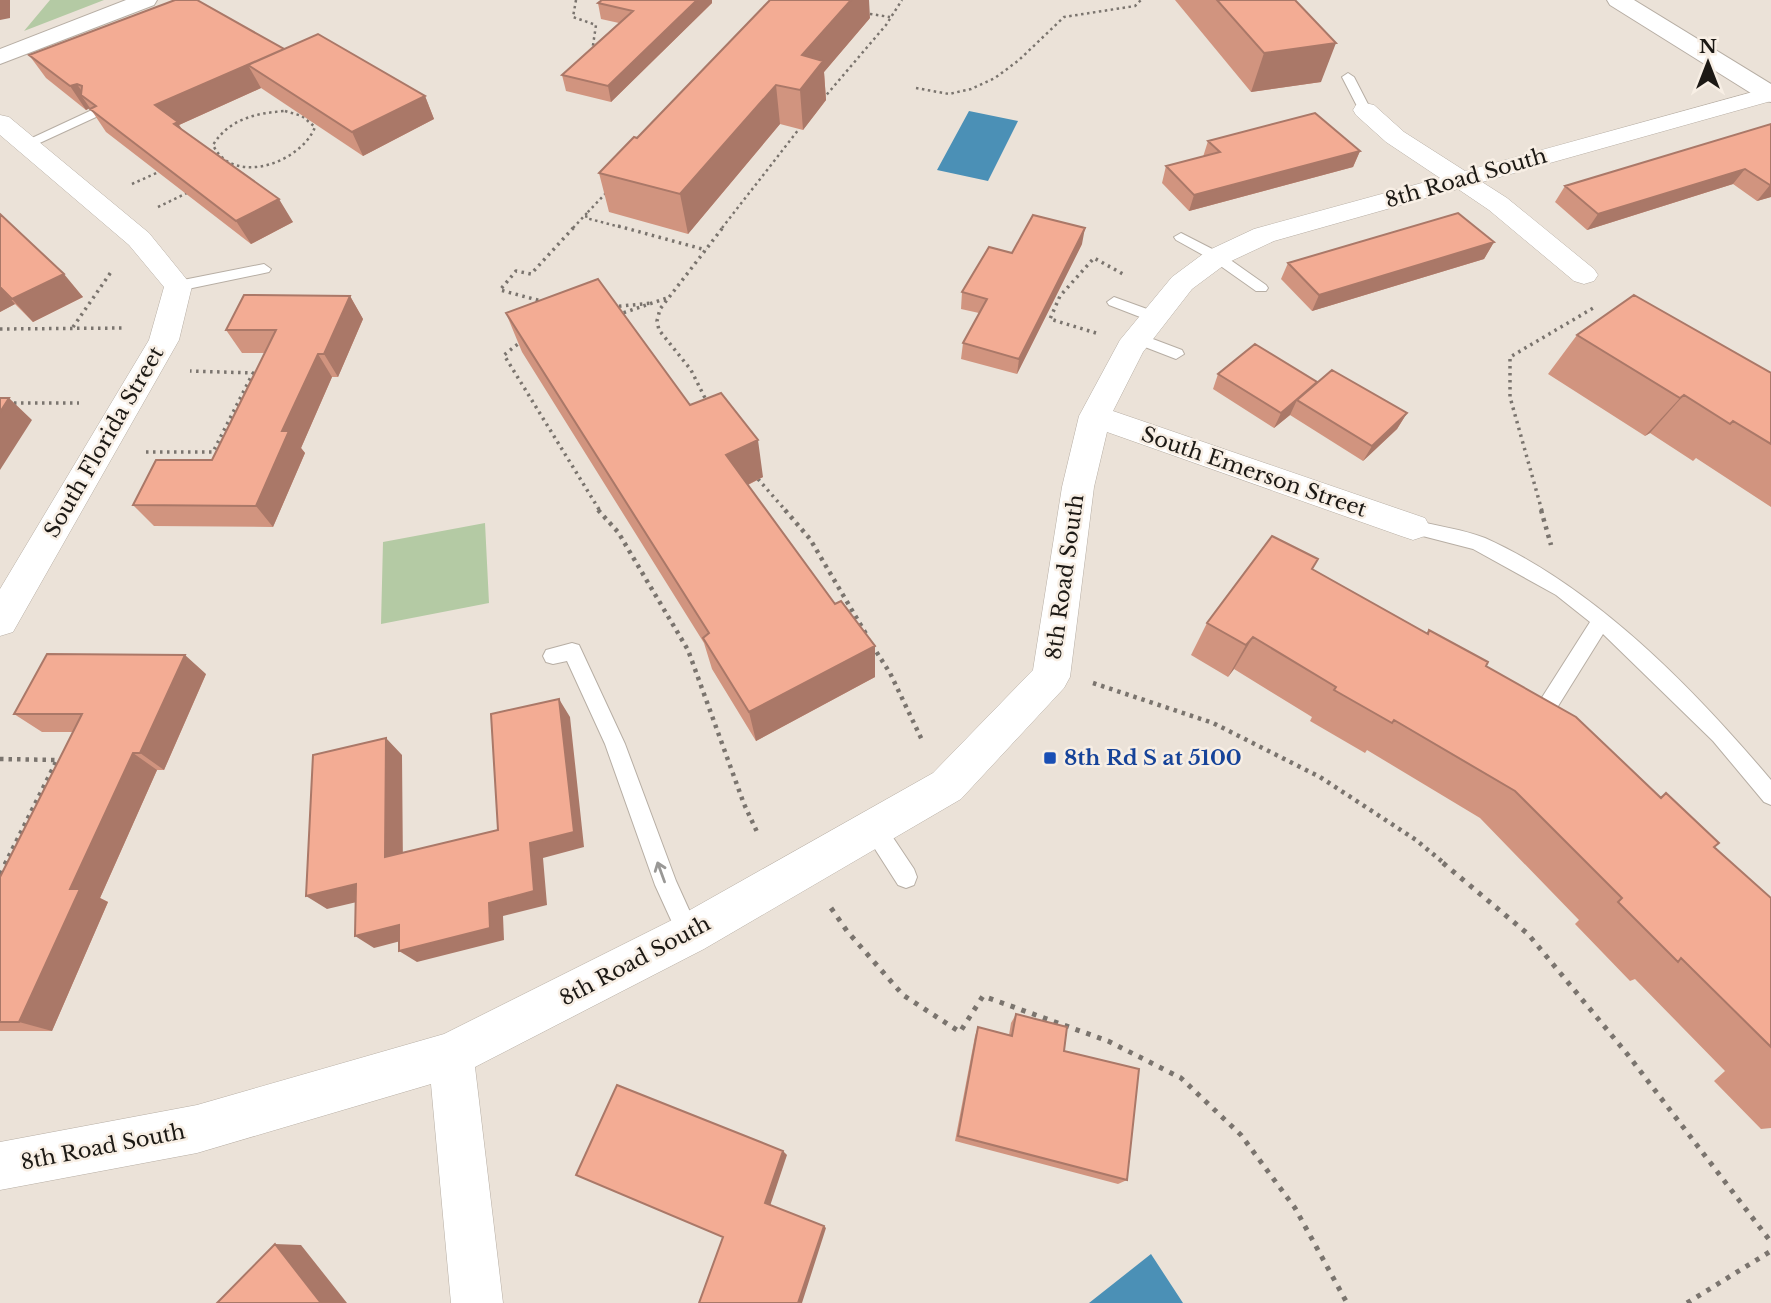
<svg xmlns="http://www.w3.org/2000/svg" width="1771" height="1303" font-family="'Libre Baskerville',serif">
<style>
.green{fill:#b4caa4}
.water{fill:#4b90b6}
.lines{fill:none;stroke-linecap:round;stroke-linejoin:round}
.lane-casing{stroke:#b7aea4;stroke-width:2}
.street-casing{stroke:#b7aea4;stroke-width:1}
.secondary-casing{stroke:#b7aea4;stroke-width:2}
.path-far3{stroke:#7a746e;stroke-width:2.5;stroke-dasharray:2.5 3.5;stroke-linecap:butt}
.path-far2{stroke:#7a746e;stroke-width:3.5;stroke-dasharray:2.5 4.5;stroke-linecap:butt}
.path-far1{stroke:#7a746e;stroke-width:4.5;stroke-dasharray:3.5 5;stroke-linecap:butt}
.path{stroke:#7a746e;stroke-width:5;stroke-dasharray:4.5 7;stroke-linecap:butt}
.lane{fill:#fff;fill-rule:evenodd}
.street{fill:#fff;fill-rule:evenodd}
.secondary{fill:#fff;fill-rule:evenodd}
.wall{fill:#d1947f}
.shaded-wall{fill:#aa7868}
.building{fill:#f3ac94;stroke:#aa7868;stroke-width:2}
.oneway{stroke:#999896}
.transit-dot{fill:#1a4fb4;stroke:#f8efe5;stroke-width:2.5}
.labels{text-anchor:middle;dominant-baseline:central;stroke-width:5;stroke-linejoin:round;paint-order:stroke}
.street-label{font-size:21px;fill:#1c1915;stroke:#f8efe5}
.transit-label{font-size:21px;font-weight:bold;fill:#164399;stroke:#f8efe5;text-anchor:start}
</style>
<rect width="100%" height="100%" fill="#ebe2d8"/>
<path class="green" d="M50 0H104L24 31Z
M485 523 489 603 381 624 383 542Z"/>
<path class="water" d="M969 111 1018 121 988 181 937 170Z
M1151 1254 1183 1303H1089Z"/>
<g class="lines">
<defs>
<path id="lane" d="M1348 73 1354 77 1371 110 1369 113H1361L1359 110 1342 77Z
M92 110 96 111V117L31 147 26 148 19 144Z
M1181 233 1222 254 1266 285 1268 288 1266 291H1256L1212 260 1176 240 1174 237Z
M264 264 271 269 269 272 178 291 171 286 178 281Z
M1114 297 1158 313 1161 317 1153 322 1109 305 1107 302Z
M1137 333 1182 350 1184 354 1176 359 1132 342 1129 338 1132 334Z
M1413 520C1436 526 1463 529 1485 538 1596 588 1693 688 1771 780V805L1764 802 1713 741 1603 634 1555 711 1548 714 1541 711 1538 705 1541 699 1590 622 1556 595 1473 549 1407 532 1404 527 1407 522Z
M572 643 579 645 625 744 676 881 700 934 697 942 689 945 681 942 655 885 605 744 567 661 553 664 546 662 543 656 546 650Z
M874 818 882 821 914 869 917 877 914 885 906 888 898 885 866 835 863 828 866 821Z"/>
<path id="street" d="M1771 87V101L1482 182 1507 198 1594 269 1598 275 1594 281 1584 284 1574 281 1489 210 1458 189 1274 241 1227 263 1192 289 1143 352 1113 411 1425 518 1430 527 1425 536 1413 540 1401 536 1107 432 1094 487 1070 677 1064 688 961 799 704 949 475 1067 503 1303H451L431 1084 197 1153 0 1190V1142L197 1105 444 1034 674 919 933 773 1033 670 1062 487 1079 416 1120 340 1172 277 1207 251 1254 229 1440 178 1386 142 1356 115 1353 110 1356 105 1365 103 1374 105 1404 132 1465 171Z
M0 115 9 117 149 233 192 286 179 340 13 632 0 636V589L149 340 164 287 129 245 0 135Z"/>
<path id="secondary" d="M126 0H157L154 5 0 64V49Z
M1607 0H1634L1771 84V102L1762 100 1610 5Z"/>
</defs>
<use href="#lane" class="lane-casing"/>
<use href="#street" class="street-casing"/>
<use href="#secondary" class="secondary-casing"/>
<path class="path-far3" d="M576 0 573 17 596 25 592 52
M864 13 890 17
M916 88 949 94 971 89 995 78 1019 60 1064 17 1135 6 1141 0
M823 99 886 25 902 0
M285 111 302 116 315 127C301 163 233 187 213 145 229 119 256 113 285 111Z
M132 184 163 170
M606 193 587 213 586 218 624 228
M158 207 189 192
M573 228 587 213
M722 228 799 129"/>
<path class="path-far2" d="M618 226 706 250
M545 302 500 290 516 271 531 274 575 226
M612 307 652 303
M617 315 667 298
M73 327 111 272
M0 329 123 328
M1096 333 1050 319 1060 296 1094 258 1123 274
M523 340 504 355 600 511
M0 403H79
M708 404 691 370 659 330 657 321 660 309 724 226
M146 452H213L253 373 190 371
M758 479 786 511
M1542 511 1510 397V357L1595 307"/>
<path class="path-far1" d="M598 510 618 532 688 650 744 804 758 834
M785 510 810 539 866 634
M1541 510 1551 545
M872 645 890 673 922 740
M1093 683 1213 723 1320 777 1416 840 1445 864
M0 759 57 760 5 864"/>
<path class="path" d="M1443 863 1528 934 1628 1055 1771 1242
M0 875 6 863
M831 908 847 931 903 995 960 1032 983 996 1108 1041 1181 1078 1241 1135 1295 1208 1347 1303
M1687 1303 1771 1251"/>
<use href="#lane" class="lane"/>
<use href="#street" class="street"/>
<use href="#secondary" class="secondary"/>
</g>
<path class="wall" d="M1175 0H1295L1321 82 1251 92Z
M598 3H712L611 102 566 91 562 75 619 23 601 19Z
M870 18 824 72 826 100 803 130 780 124 688 234 609 212 599 173 637 138Z
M284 49 425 96 434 119 363 156 261 88 179 125 182 129 293 222 251 244 106 132 90 108 86 110 46 78 29 55Z
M1771 124V197L1757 201 1733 184 1587 230 1555 202 1565 186Z
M1208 141 1360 151 1353 167 1189 211 1162 183 1166 166 1203 157Z
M0 214 83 297 33 322 15 304 0 312Z
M1494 242 1484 259 1312 311 1281 279 1288 263Z
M1082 244 1017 374 961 359 963 343 979 313 961 309 962 292Z
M350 296 363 319 338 377H332L301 448 305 453 273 527 154 526 133 505 212 460 265 353H242L226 330Z
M506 313 690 405 763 477 748 485 875 677 756 741 712 669 704 643 522 352Z
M1577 335 1771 373V507L1696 458 1693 461 1650 433 1645 436 1548 374Z
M1218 374 1317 382 1407 413 1397 429 1363 461 1290 415 1274 428 1213 389Z
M1312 569 1426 633 1429 630 1486 666 1660 797 1666 793 1714 847 1771 898V1128L1761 1129 1714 1081 1725 1071 1635 979 1630 981 1575 924 1579 920 1480 818 1367 750 1365 753 1310 721 1312 717 1234 669 1228 677 1191 655 1207 623Z
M206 674 164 770H157L100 898 108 902 52 1031H0V877L73 732H42L14 714Z
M1016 1014 1064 1051 1127 1180 1118 1184 955 1141 975 1036 978 1027 1009 1035 1011 1023Z"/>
<path class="shaded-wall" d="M0 0H10V18L0 20Z
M697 0H712V3L611 102 608 86Z
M851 0H869L870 18 824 72 826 100 803 130 800 90 802 55Z
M1336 43 1321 82 1251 92 1264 53Z
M248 65 261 88 179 125 192 146 155 105Z
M77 84 87 99 81 95 90 108 86 110 70 86Z
M776 85 780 124 688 234 680 194Z
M425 96 434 119 363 156 352 132Z
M1360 151 1353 167 1189 211 1194 195Z
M1745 169 1733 184 1587 230 1598 214Z
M1770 185H1771V197L1757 201Z
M279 199 293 222 251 244 236 221Z
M1085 228 1082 244 1017 374 1019 359Z
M1494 242 1484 259 1312 311 1319 295Z
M64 274 83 297 33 322 12 299Z
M0 287 15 304 0 312Z
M350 296 363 319 338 377 324 354Z
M318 354 332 377 301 448 305 453 273 527 256 506 282 431Z
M1317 382 1297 400 1290 415 1274 428 1281 413Z
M1684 395 1650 433 1645 436 1680 398Z
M9 398 32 420 0 470V412Z
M1407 413 1397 429 1363 461 1372 446Z
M758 440 763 477 733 492 726 455Z
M1253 637 1234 669 1228 677 1246 645Z
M875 646V677L756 741 749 712Z
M185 655 206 674 164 770 140 753Z
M559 699 570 717 584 847 543 858 547 905 503 916 504 940 417 962 399 951 489 903 530 843Z
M386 738 402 755 403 871 385 857Z
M133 753 157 770 100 898 108 902 52 1031 19 1022 70 889Z
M356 884 374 898 327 909 306 896Z
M399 925 416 937 374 948 355 936Z
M783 1151 787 1155 770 1206 765 1203Z
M824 1226 826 1228 802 1303H798Z
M275 1244 301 1245 347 1303H321Z"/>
<path class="building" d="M175 0H197L284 49 155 105 178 122 174 124 279 199 236 221 90 109 96 106 81 95 82 86 77 84 70 86 29 55Z
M602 0H697L608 86 562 75 633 11 598 3Z
M770 0H851L802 55 823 61 800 90 776 85 680 194 599 173 634 137 637 138Z
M1217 0H1295L1336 43 1264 53Z
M318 34 425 96 352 132 248 65Z
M1315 113 1360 151 1194 195 1166 166 1220 152 1208 141Z
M1771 124V185H1770L1745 169 1598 214 1565 186Z
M1458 213 1494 242 1319 295 1288 263Z
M0 214 64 274 12 299 0 287Z
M1033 215 1085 228 1019 359 963 343 987 299 962 292 989 247 1012 253Z
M598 279 690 405 721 393 758 440 726 455 835 604 841 601 875 646 749 712 703 638 709 633 506 313Z
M244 295 350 296 324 354H318L282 431H289L256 506 133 505 156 460H212L276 330H226Z
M1634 295 1771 373V444L1733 421 1730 424 1684 395 1680 398 1577 335Z
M1255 344 1317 382 1281 413 1218 374Z
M1332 370 1407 413 1372 446 1297 400Z
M0 398H9L0 412Z
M1272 536 1318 559 1312 569 1428 634 1429 630 1488 662 1486 666 1576 717 1661 798 1666 793 1719 843 1714 847 1771 898V1047L1681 958 1678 962 1618 902 1622 898 1515 791 1394 720 1392 723 1334 690 1336 687 1253 637 1246 645 1207 623Z
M47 654 185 655 140 753H133L70 889H80L19 1022H0V877L82 714H14Z
M559 699 574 832 530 843 534 891 489 903 490 928 399 951V925L355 936 356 884 306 896 313 755 386 738 385 857 498 830 491 714Z
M1016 1014 1067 1027 1064 1051 1139 1069 1127 1180 958 1136 978 1027 1012 1036Z
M617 1085 783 1151 765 1203 824 1226 798 1303H699L723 1237 576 1175Z
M275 1244 321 1303H217Z"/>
<defs><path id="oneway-shaft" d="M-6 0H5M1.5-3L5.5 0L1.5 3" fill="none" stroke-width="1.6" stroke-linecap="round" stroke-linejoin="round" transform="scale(1.75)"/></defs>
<use class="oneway" href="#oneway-shaft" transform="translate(661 872) rotate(-110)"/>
<rect class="transit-dot" x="1043" y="751" width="14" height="14" rx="3.5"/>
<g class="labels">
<g class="street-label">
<text transform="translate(1466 178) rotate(-16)">8th Road South</text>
<text transform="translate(104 442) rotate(-60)">South Florida Street</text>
<text transform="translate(1254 472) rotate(19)">South Emerson Street</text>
<text transform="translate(1065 577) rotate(-82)">8th Road South</text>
<text transform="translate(635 961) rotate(-28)">8th Road South</text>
<text transform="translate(103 1147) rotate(-11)">8th Road South</text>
</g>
<g class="transit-label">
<text x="1064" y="758">8th Rd S at 5100</text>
</g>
</g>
<g transform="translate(1708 63)" stroke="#f8efe5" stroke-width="5" paint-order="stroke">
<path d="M0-5L12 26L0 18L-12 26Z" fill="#1c1915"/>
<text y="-10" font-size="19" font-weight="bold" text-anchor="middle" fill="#1c1915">N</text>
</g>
</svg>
